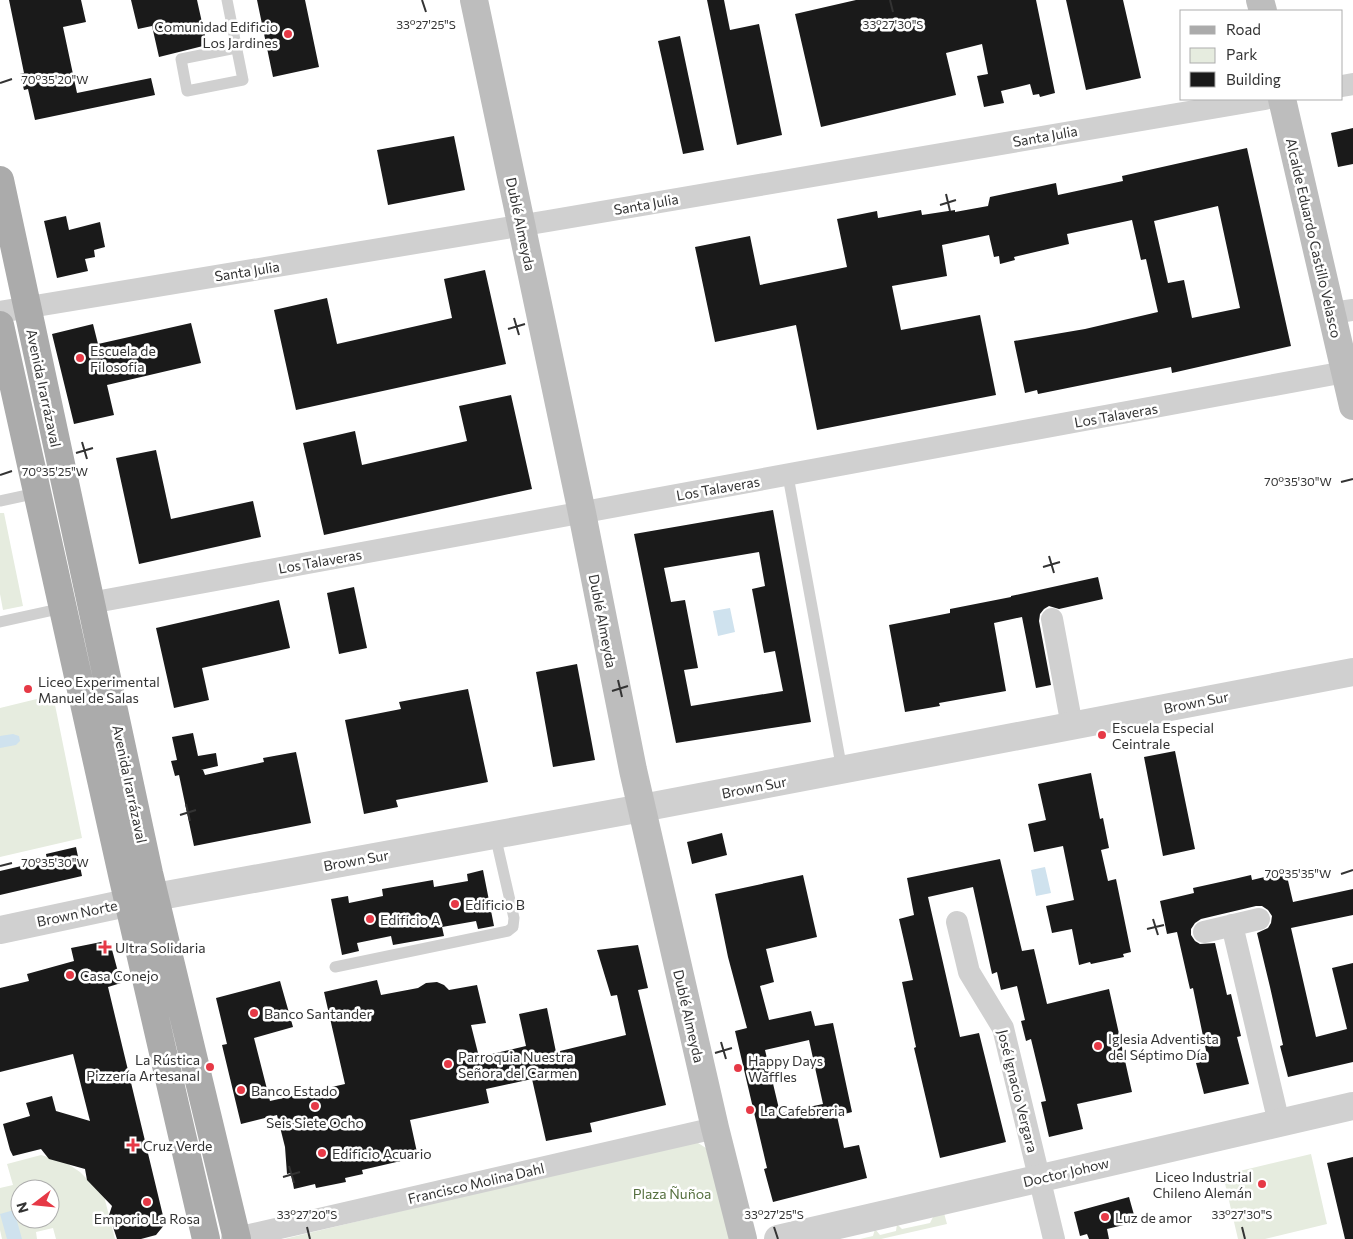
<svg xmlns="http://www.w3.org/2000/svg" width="1353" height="1239" font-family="Commissioner,sans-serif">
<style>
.green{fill:#e6ecdf;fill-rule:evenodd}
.water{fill:#cfe2ee}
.building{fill:#1a1a1a;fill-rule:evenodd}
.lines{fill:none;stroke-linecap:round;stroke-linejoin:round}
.service{stroke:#d0d0d0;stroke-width:11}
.minor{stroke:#d0d0d0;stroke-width:22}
.tertiary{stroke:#d0d0d0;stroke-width:28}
.secondary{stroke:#bdbdbd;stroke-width:28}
.primary{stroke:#ababab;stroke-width:28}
.ticks{fill:none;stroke:#333;stroke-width:2}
.poi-dot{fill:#e63946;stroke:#fff;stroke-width:2}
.labels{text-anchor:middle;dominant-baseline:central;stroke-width:5;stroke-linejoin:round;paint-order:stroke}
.poi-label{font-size:14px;fill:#333;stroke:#fff;text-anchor:start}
.street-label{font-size:14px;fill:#333;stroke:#fff}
.park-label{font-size:14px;fill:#56703f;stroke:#fff}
.ticks-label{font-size:12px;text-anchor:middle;fill:#333;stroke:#fff;stroke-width:5;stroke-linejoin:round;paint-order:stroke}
</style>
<rect width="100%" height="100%" fill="#fff"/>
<path class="green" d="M0 513H4L23 606 3 610 0 594Z
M53 695 82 838 0 857V708Z
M689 1142 698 1143 706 1148 730 1239H284Z
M1311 1154 1327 1224 1265 1239H1238L1223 1175Z
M41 1155 65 1162 80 1172 104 1196 115 1239H56L53 1228 36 1232 37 1239H2L0 1230V1188L13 1185 7 1164ZM20 1189H50V1219H20Z
M944 1213 947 1224 881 1239H860L873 1236 875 1229 880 1235 896 1231 897 1224 902 1229 930 1223 934 1215Z"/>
<path class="water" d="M730 608 735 632 718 636 713 611Z
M13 734 19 736 20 741 16 745 0 748V736Z
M1045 867 1051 893 1036 896 1031 870Z
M14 1210 22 1239H7L0 1214Z"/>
<path class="building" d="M9 0H81L86 22 63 27 77 93 151 78 155 95 35 120 28 89 24 90 20 74 24 73Z
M131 0H197L207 45 159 57 152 26 138 29Z
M257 0H305L319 67 273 77Z
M707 0H724L730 30 759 24 782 135 737 145Z
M856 0H1036L1055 93 1040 97 1039 94 1033 95 1030 84 1001 91 1004 103 984 107 977 76 988 74 982 44 946 53 956 95 821 127 795 14Z
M1066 0H1123L1141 78 1086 90Z
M680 36 704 150 683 154 658 41Z
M1353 128V164L1338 167 1331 133Z
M454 136 465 190 388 205 377 150Z
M1247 148 1291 346 1172 373 1171 367 1038 394 1037 390 1025 393 1014 341 1085 329 1158 312 1146 259 1141 260 1132 220 1067 234 1069 244 1014 257 1015 260 1000 264 999 256 994 257 989 235 942 245 947 276 892 286 901 330 980 315 996 395 817 430 796 325 715 342 695 247 750 236 760 285 847 267 837 219 877 211 878 218 921 210 922 215 955 210V212L988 206 990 197 1056 183 1058 195 1123 181 1122 176ZM1218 206 1240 308 1192 318 1184 280 1168 283 1154 221Z
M66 216 69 230 100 222 105 247 94 250 95 257 85 259 88 271 57 278 44 221Z
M485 270 506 364 296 410 274 310 327 298 337 344 452 318 444 279Z
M191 323 201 363 107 385 114 415 74 424 52 334 93 324 98 344Z
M511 395 532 489 324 535 303 443 355 431 362 465 467 441 459 406Z
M156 450 171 519 253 501 261 537 139 564 116 458Z
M773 510 811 722 676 743 634 534ZM759 552 765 586 752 589 764 653 775 651 783 691 691 706 684 670 698 668 685 600 671 602 664 568Z
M1098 577 1103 599 1059 609 1049 606 1044 609 1040 614 1039 621 1051 685 1036 688 1022 617 994 623 1006 691 939 703 940 706 905 712 889 625 950 613V609L1011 597V596Z
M354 587 367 648 339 654 327 593Z
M279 600 290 648 202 668 209 700 174 708 156 628Z
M577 664 595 760 553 767 536 672Z
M468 689 488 782 396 800 398 807 364 814 345 720 401 709 399 702Z
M193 733 198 756 216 753 218 766 201 770H203L205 775 264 762 263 758 296 752 311 823 194 846 179 775 175 776 171 761 177 760 172 737Z
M1175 751 1195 849 1163 856 1144 757Z
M1091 773 1100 819 1103 818 1109 848 1101 850 1108 881 1116 879 1131 952 1123 954 1124 957 1091 964 1090 962 1079 965 1072 929 1052 933 1046 906 1074 900 1063 846 1034 852 1028 824 1046 820 1038 784Z
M722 833 727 855 692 864 687 842Z
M76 847 82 876 0 895V871L47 860 46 854Z
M1000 859 1022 951 1034 949 1047 1004 1109 989 1132 1092 1077 1104 1083 1129 1049 1137 1041 1102 1046 1101 1031 1039 1026 1041 1021 1021 1025 1020 1017 986 1001 990 997 972 992 974 973 887 928 897 960 1037 979 1033 1006 1142 940 1158 914 1048 916 1047 902 982 913 980 899 919 914 915 907 878Z
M483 870 494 926 478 929 476 921 442 927 444 936 393 945 391 936 357 943 359 951 342 955 331 899 348 896 349 903 383 896 382 889 433 880 434 887 468 881 467 874Z
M1286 872 1293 902 1353 889V915L1291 928 1316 1037 1347 1029 1332 968 1353 963V1062L1288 1077 1280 1046 1283 1045 1270 987 1257 933 1268 928 1271 923 1272 916 1268 910 1262 906H1256L1201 919 1195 923 1191 929V935L1195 941 1200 944 1215 943 1227 995 1231 994 1241 1036 1237 1037 1249 1084 1204 1094 1196 1063 1208 1060 1193 988 1190 989 1177 932 1167 934 1160 901 1194 893 1193 888 1234 879 1251 875 1252 880Z
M803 875 817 937 766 949 774 982 760 986 769 1020 811 1011 815 1026 833 1023 852 1112 837 1116 844 1148 859 1145 867 1178 773 1202 764 1169 767 1168 735 1031 747 1028 728 957 715 894ZM809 1040 823 1104 780 1113 765 1050Z
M106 941 111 946 121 983 108 987 165 1224 156 1235 141 1239H117L109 1215 112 1206 87 1180 85 1169 49 1159 41 1149 13 1156 10 1150 3 1124 30 1116 26 1103 52 1096 56 1111 90 1121 73 1054 0 1072V988L29 981 27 974 74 961 71 948Z
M638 945 648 988 638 990 666 1105 590 1123 592 1132 546 1141 532 1079 486 1089 489 1103 410 1120 418 1157 362 1170 363 1174 345 1178 346 1182 316 1188 315 1184 294 1189 291 1173 287 1174 285 1147 277 1115 241 1124 222 1045 227 1044 216 998 280 981 293 1027 254 1038 270 1101 345 1084 324 992 377 980 381 995 418 988 426 983 437 982 444 985 449 990 477 985 486 1023 471 1025 479 1057 526 1046 519 1014 547 1008 556 1052 626 1035 617 995 611 996 597 950Z
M1353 1157V1239H1345L1327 1163Z
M1129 1197 1136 1222 1107 1229 1109 1239H1089L1087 1234 1080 1236 1074 1212Z"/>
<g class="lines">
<path class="service" d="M227 0 243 80 187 91 181 59 236 48
M788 476 842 770
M0 501 37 493
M0 622 63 608
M335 967 508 931 513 927 514 918 495 835"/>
<path class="minor" d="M1342 86 1353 84
M0 312 548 221 1265 99
M1332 313 1353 310
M90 603 1345 372
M1052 619 1072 726
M957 922 969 972 1003 1028 1054 1239
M1232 925 1279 1123
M1204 932 1259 919
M232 1239 715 1128"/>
<path class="tertiary" d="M0 930 155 897 642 808 1353 672
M778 1239 1353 1106"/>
<path class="secondary" d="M474 0 582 513 633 770 715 1128 743 1239
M1260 0 1263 11
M1282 99 1353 406"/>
<path class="primary" d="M0 180 149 873 237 1239
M0 325 123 879 206 1239"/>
</g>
<path class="ticks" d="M422 0 426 12M890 0 893 12M0 83 12 79M946 194 950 211M940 205 956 200M514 318 519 335M508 329 525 324M82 442 87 459M76 453 93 448M0 475 12 471M1341 482 1353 479M1049 556 1054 573M1043 567 1060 562M618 680 622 697M612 691 628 686M186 804 190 821M180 815 196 810M0 866 12 863M1341 874 1353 870M1153 919 1158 935M1147 929 1164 925M721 1042 726 1059M715 1053 732 1048M289 1166 294 1183M283 1177 300 1172M307 1227 310 1239M774 1227 778 1239M1242 1227 1245 1239"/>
<g class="poi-dot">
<circle cx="288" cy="34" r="5"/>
<circle cx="80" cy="358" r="5"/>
<circle cx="28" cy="689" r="5"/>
<circle cx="1102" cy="735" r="5"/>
<circle cx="455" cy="904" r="5"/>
<circle cx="370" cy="919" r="5"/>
<path d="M102.5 939.5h5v5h5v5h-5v5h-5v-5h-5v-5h5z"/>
<circle cx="70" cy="975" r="5"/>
<circle cx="254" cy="1013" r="5"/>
<circle cx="1098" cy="1046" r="5"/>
<circle cx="448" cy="1064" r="5"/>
<circle cx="210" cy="1067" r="5"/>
<circle cx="738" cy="1068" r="5"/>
<circle cx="241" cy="1090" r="5"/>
<circle cx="315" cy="1106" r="5"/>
<circle cx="750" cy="1110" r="5"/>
<path d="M130.5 1137.5h5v5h5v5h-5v5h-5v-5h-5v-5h5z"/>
<circle cx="322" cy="1153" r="5"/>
<circle cx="1262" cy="1184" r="5"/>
<circle cx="147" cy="1202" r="5"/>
<circle cx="1105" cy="1217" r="5"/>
</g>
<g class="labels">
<g class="poi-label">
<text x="278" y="26" text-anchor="end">Comunidad Edificio<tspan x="278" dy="16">Los Jardines</tspan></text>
<text x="90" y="350">Escuela de<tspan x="90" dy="16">Filosofia</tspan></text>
<text x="38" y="681">Liceo Experimental<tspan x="38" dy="16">Manuel de Salas</tspan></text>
<text x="1112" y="727">Escuela Especial<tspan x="1112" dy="16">Ceintrale</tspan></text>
<text x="465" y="904">Edificio B</text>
<text x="380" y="919">Edificio A</text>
<text x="115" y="947">Ultra Solidaria</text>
<text x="80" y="975">Casa Conejo</text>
<text x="264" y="1013">Banco Santander</text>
<text x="1108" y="1038">Iglesia Adventista<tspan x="1108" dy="16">del Séptimo Día</tspan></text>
<text x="458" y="1056">Parroquia Nuestra<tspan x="458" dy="16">Señora del Carmen</tspan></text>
<text x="200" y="1059" text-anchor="end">La Rústica<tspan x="200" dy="16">Pizzería Artesanal</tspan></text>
<text x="748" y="1060">Happy Days<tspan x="748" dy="16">Waffles</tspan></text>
<text x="251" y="1090">Banco Estado</text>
<text x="760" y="1110">La Cafebreria</text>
<text x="315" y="1122" text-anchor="middle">Seis Siete Ocho</text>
<text x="143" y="1145">Cruz Verde</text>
<text x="332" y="1153">Edificio Acuario</text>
<text x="1252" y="1176" text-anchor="end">Liceo Industrial<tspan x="1252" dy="16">Chileno Alemán</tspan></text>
<text x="1115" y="1217">Luz de amor</text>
<text x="147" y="1218" text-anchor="middle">Emporio La Rosa</text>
</g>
<g class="street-label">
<text transform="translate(1045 136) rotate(-10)">Santa Julia</text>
<text transform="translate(646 204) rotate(-10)">Santa Julia</text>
<text transform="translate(521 224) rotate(78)">Dublé Almeyda</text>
<text transform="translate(1314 238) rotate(77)">Alcalde Eduardo Castillo Velasco</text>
<text transform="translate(247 271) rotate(-9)">Santa Julia</text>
<text transform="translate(44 388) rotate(78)">Avenida Irarrázaval</text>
<text transform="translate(1116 415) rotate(-10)">Los Talaveras</text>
<text transform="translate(718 488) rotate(-10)">Los Talaveras</text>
<text transform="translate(320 561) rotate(-10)">Los Talaveras</text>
<text transform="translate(603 621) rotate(79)">Dublé Almeyda</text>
<text transform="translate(1196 702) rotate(-11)">Brown Sur</text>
<text transform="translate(130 784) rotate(78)">Avenida Irarrázaval</text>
<text transform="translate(754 787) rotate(-11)">Brown Sur</text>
<text transform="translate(356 860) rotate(-10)">Brown Sur</text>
<text transform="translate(77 913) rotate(-12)">Brown Norte</text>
<text transform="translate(689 1016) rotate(77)">Dublé Almeyda</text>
<text transform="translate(1018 1091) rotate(76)">José Ignacio Vergara</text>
<text transform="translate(1066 1172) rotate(-13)">Doctor Johow</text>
<text transform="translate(476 1183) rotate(-13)">Francisco Molina Dahl</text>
</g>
<g class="park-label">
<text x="672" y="1193">Plaza Ñuñoa</text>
</g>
</g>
<g class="ticks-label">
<text x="426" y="29">33°27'25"S</text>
<text x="893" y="29">33°27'30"S</text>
<text x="55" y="84">70°35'20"W</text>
<text x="55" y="476">70°35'25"W</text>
<text x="1298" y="486">70°35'30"W</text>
<text x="55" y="867">70°35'30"W</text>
<text x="1298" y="878">70°35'35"W</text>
<text x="307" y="1219">33°27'20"S</text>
<text x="774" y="1219">33°27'25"S</text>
<text x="1242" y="1219">33°27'30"S</text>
</g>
<rect x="1180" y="10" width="162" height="90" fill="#ffffff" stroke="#adadad"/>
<rect x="1190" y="26" width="25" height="8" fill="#ababab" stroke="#adadad"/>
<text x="1226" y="35" font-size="15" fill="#333333">Road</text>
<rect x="1190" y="48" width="25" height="15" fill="#e6ecdf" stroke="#adadad"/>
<text x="1226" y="60" font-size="15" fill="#333333">Park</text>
<rect x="1190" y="72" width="25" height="15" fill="#1a1a1a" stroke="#adadad"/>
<text x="1226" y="85" font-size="15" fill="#333333">Building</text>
<g transform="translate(35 1204) rotate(254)"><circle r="24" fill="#ffffff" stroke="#adadad"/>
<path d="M0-4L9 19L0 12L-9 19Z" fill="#e63946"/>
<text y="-8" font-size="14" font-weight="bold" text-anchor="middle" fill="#333333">N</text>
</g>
</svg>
